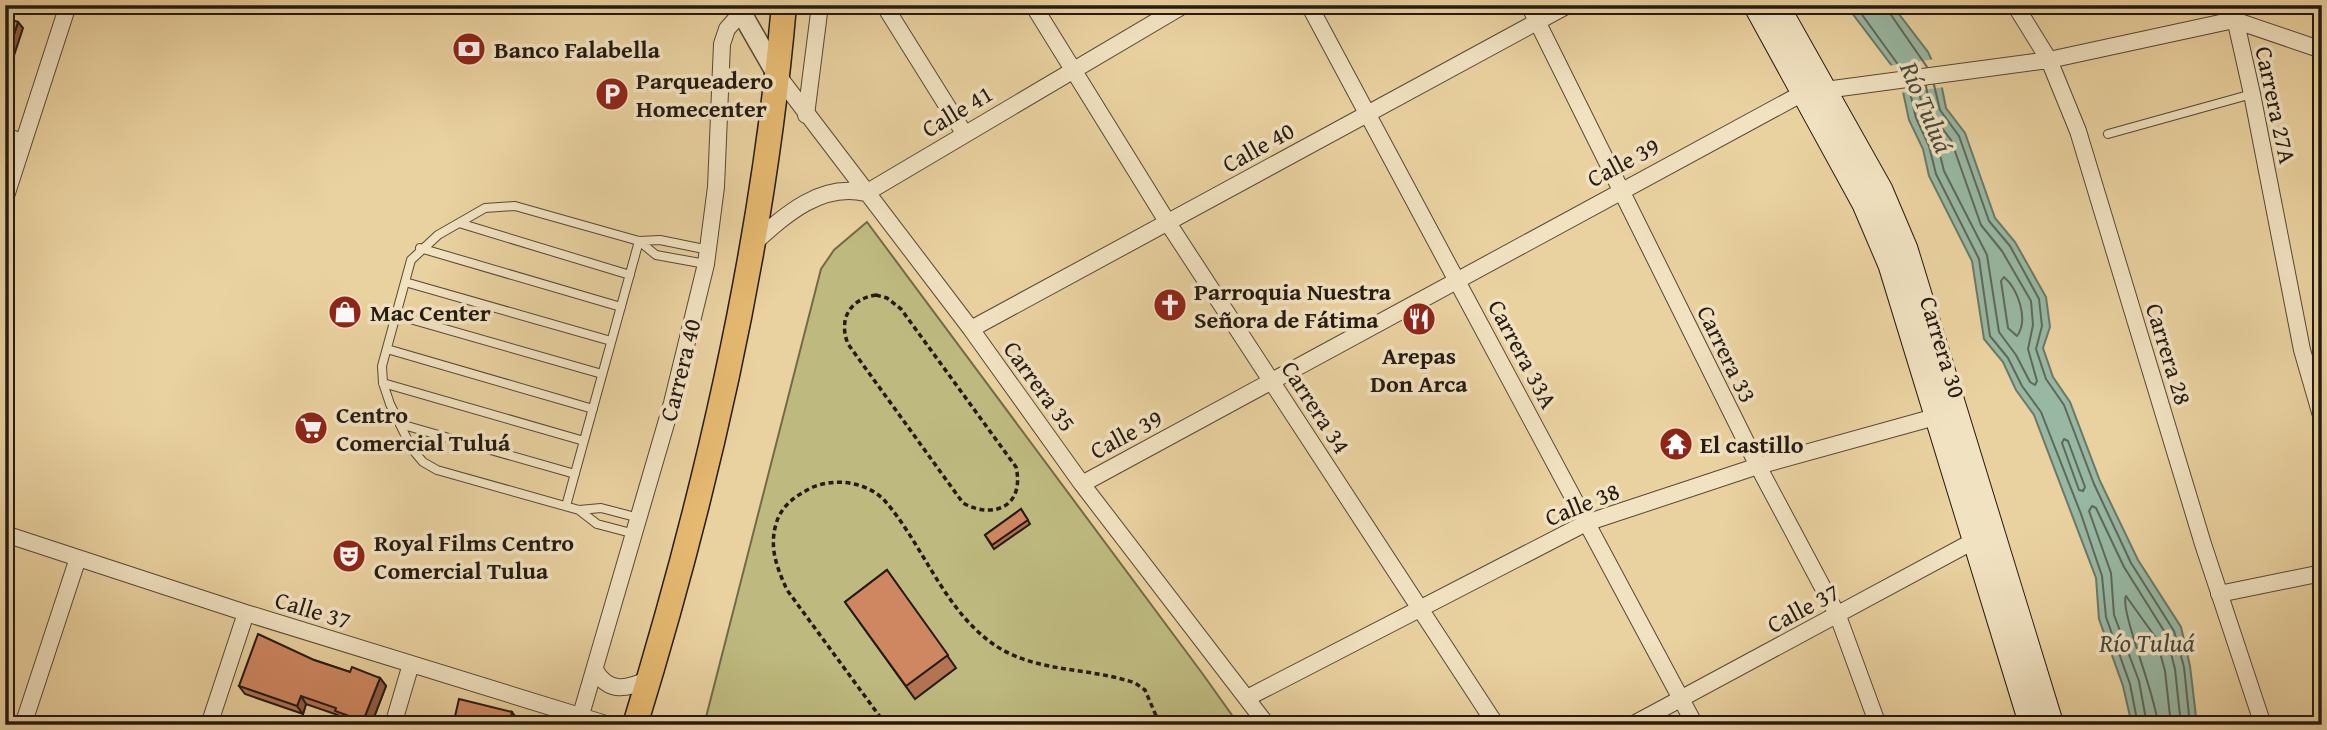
<svg xmlns="http://www.w3.org/2000/svg" width="2327" height="730" font-family="'Gentium Book Plus',serif">
<style>
.green{fill:#beba7f;stroke:#726a48;stroke-width:2}
.water{fill:#98b8a3;stroke:#6a7969;stroke-width:2}
.pier{fill:#ead2a0}
.lines{fill:none;stroke-linecap:round;stroke-linejoin:round}
.shore{stroke:#5e695a;stroke-width:2}
.service-casing{stroke:#564836;stroke-width:10}
.minor-casing{stroke:#564836;stroke-width:18}
.tertiary-casing{stroke:#564836;stroke-width:22}
.secondary-casing{stroke:#251a12;stroke-width:25}
.primary-casing{stroke:#251a12;stroke-width:27}
.path{stroke:#251a12;stroke-width:3.5;stroke-dasharray:5 3.5;stroke-linecap:butt}
.service{stroke:#f1e2c1;stroke-width:8}
.minor{stroke:#f1e2c1;stroke-width:16}
.tertiary{stroke:#f1e2c1;stroke-width:19}
.secondary{stroke:#f1e2c1;stroke-width:23}
.primary{stroke:#e5b970;stroke-width:24}
.wall{fill:#b27453;stroke:#251a12;stroke-width:2}
.shaded-wall{fill:#915e44;stroke:#251a12;stroke-width:2}
.building{fill:#cf8761;stroke:#251a12;stroke-width:2}
.labels{text-anchor:middle;dominant-baseline:central;stroke-width:7;stroke-linejoin:round;paint-order:stroke}
.poi-label{font-size:24px;font-weight:bold;fill:#251a12;stroke:#f1e2c1;text-anchor:start}
.street-label{font-size:24px;fill:#251a12;stroke:#f1e2c1}
.water-label{font-size:26px;font-style:italic;fill:#48493e;stroke:#f1e2c1}
</style>
<rect width="100%" height="100%" fill="#ead2a0"/>
<filter id="stains"><feTurbulence type="fractalNoise" baseFrequency=".00286" numOctaves="4"/><feColorMatrix values="0 0 0 0 .2 0 0 0 0 .09 0 0 0 0 .02 0 0 0 .5 -.17"/></filter>
<radialGradient id="worn" r=".72"><stop offset=".6" stop-color="#630" stop-opacity="0"/><stop offset="1" stop-color="#630" stop-opacity=".3"/></radialGradient>
<path class="green" d="M867 222 1202 673 1239 725H704L821 269 834 250Z"/>
<path class="water" d="M1846 5H1892L1928 52 1940 78 1946 108 1965 133 1995 218 2015 242 2046 297 2050 327 2043 348 2053 377 2070 402 2100 481 2138 560 2181 627 2190 666 2197 725H2132L2123 686 2099 619 2096 578 2034 415 2016 390 2003 362 1984 339 1972 261 1929 176 1923 149 1909 120 1902 87 1892 66Z"/>
<path class="pier" d="M1935 59 1945 87 1900 93 1888 66Z"/>
<g class="lines">
<path class="shore" d="M1855 5 1902 70
M1887 5 1889 12 1927 67
M1934 85 1940 110 1959 136 1989 221 2010 246 2039 299 2042 326 2036 349 2046 379 2064 405 2094 484 2131 563 2174 631 2184 667 2190 725
M1918 87 1924 115 1937 143 1944 171 1987 255 1999 332 2016 355 2030 382 2035 385 2037 381 2028 349 2033 325 2031 301 2002 251 1981 225 1951 140 1931 113 1926 86
M1909 88 1916 118 1929 146 1936 174 1979 259 1990 336 2008 358 2022 386 2041 412 2081 514 2102 576 2106 617 2130 684 2138 725
M2004 277C2018 289 2029 320 2017 336L2008 328 2001 281Z
M2064 439 2068 441 2085 487 2083 491 2079 490 2062 443Z
M2147 725 2139 681 2114 615 2111 573 2089 511 2092 506 2096 508 2124 567 2166 634 2175 669 2181 725
M2158 725C2157 698 2119 609 2126 596L2156 638 2165 671 2171 725"/>
<defs>
<path id="service" d="M2108 134 2252 94
M459 223 630 275
M639 241 656 255 706 264
M420 248 621 307
M405 282 611 341
M396 315 602 374
M387 349 593 409
M383 383 584 441
M400 424 575 474
M566 506 639 241
M579 510 597 524 635 534
M639 518 601 508 579 510 437 470 423 462 412 449 390 404 383 383 382 366 411 260 438 235 485 208 515 206 639 241 660 240 709 250"/>
<path id="minor" d="M884 5 964 133
M1033 5 1168 223 1496 725
M1309 5 1695 725
M1529 5 1758 466 1838 616 1878 725
M2015 5 2049 60 2078 131 2203 544 2263 725
M2232 5 2252 94 2302 350 2322 419
M776 73 971 329 1082 484 1267 725
M806 115 820 5
M5 136 23 142
M5 199 68 5
M753 244C785 215 821 182 866 193L1184 5
M971 329 1568 5
M1082 484 1803 93 2049 60 2234 20 2322 50
M5 534 246 613 609 725
M2219 594 2322 573
M595 670C609 694 627 689 649 679
M1247 698 1586 523 1758 466 1946 414
M23 725 78 558
M209 725 246 613
M393 725 411 664
M578 725 672 403 706 264 716 187 722 44 727 29 742 12
M1632 725 1981 537"/>
<path id="tertiary" d="M737 5 776 73"/>
<path id="secondary" d="M1755 5 1864 204 1890 265 2031 725
M1777 5 1881 190 1906 249 2052 725"/>
<path id="primary" d="M635 725C707 491 763 250 784 5"/>
</defs>
<use href="#service" class="service-casing"/>
<use href="#minor" class="minor-casing"/>
<use href="#tertiary" class="tertiary-casing"/>
<use href="#secondary" class="secondary-casing"/>
<use href="#primary" class="primary-casing"/>
<path class="path" d="M876 295 887 298 901 309 1016 467C1025 506 994 520 963 503L848 344C838 319 850 299 876 295Z
M886 725 787 590C777 568 769 548 776 524 781 506 795 496 811 488 834 477 868 482 885 501 923 545 942 605 989 641 1032 674 1086 666 1135 683L1145 690 1160 725"/>
<use href="#service" class="service"/>
<use href="#minor" class="minor"/>
<use href="#tertiary" class="tertiary"/>
<use href="#secondary" class="secondary"/>
<use href="#primary" class="primary"/>
</g>
<path class="wall" d="M1021 509 1030 524 994 549 985 535Z
M887 570 956 668 915 699 845 602Z
M314 660 350 672 380 678 386 686 371 725H356L341 719 338 715 306 704 303 714 245 694 239 686Z"/>
<path class="shaded-wall" d="M18 22 23 28 5 83V62Z
M380 678 386 686 371 725H366L363 721Z
M301 696 306 704 303 714 297 706Z
M512 712 519 721 518 725H509Z"/>
<path class="building" d="M5 17 18 22 5 62Z
M1021 509 1028 520 992 545 985 535Z
M887 570 948 655 906 686 845 602Z
M258 634 314 660 350 672 352 667 380 678 363 721 335 711 336 708 301 696 297 706 239 686Z
M459 699 512 712 509 725H453Z"/>
<defs>
<symbol id="bank-disc" viewBox="-11 -11 22 22"><circle r="9.5" fill="#8f2418" stroke="#f1e2c1"/><path d="M-6-4H6V4H-6ZM0-2.3a2.3 2.3 0 1 0 0 4.6a2.3 2.3 0 1 0 0-4.6Z" fill="#fff"/></symbol>
<symbol id="parking-disc" viewBox="-11 -11 22 22"><circle r="9.5" fill="#8f2418" stroke="#f1e2c1"/><path d="M-3.5-5.5H1a3.5 3.5 0 0 1 0 7H-1V5.5H-3.5ZM-1-3.4V-.6H.8a1.4 1.4 0 0 0 0-2.8Z" fill="#fff"/></symbol>
<symbol id="church-disc" viewBox="-11 -11 22 22"><circle r="9.5" fill="#8f2418" stroke="#f1e2c1"/><path d="M-1.2-6h2.4v3.5h3.3v2.4h-3.3V6h-2.4V-.1h-3.3v-2.4h3.3Z" fill="#fff"/></symbol>
<symbol id="shop-disc" viewBox="-11 -11 22 22"><circle r="9.5" fill="#8f2418" stroke="#f1e2c1"/><path d="M-5-2.5h2.3a2.7 3.5 0 0 1 5.4 0H5L5.5 6h-11ZM-1.5-2.5h3a1.5 2.3 0 0 0-3 0Z" fill="#fff"/></symbol>
<symbol id="restaurant-disc" viewBox="-11 -11 22 22"><circle r="9.5" fill="#8f2418" stroke="#f1e2c1"/><path d="M-5-6h1v4h1v-4h1v4h1v-4h1v5L-1.5 .5V6h-2V.5L-5-1ZM5-6V6H3V1.5H1.5Q1.5-4 5-6Z" fill="#fff"/></symbol>
<symbol id="supermarket-disc" viewBox="-11 -11 22 22"><circle r="9.5" fill="#8f2418" stroke="#f1e2c1"/><path d="M-6-5.5h2.5l.6 2H6L4.5 2H-2.5L-4.4-4H-6ZM-1.5 3.2a1.3 1.3 0 1 0 .1 0ZM3 3.2a1.3 1.3 0 1 0 .1 0Z" fill="#fff"/></symbol>
<symbol id="temple-disc" viewBox="-11 -11 22 22"><circle r="9.5" fill="#8f2418" stroke="#f1e2c1"/><path d="M0-6L5-2H3V0L6.5 2.5H4V6H1.5V3h-3V6H-4V2.5H-6.5L-3 0V-2H-5Z" fill="#fff"/></symbol>
<symbol id="theatre-disc" viewBox="-11 -11 22 22"><circle r="9.5" fill="#8f2418" stroke="#f1e2c1"/><path d="M-5-5.5Q0-4 5-5.5V0Q5 5 0 6Q-5 5-5 0ZM-3.3-2.5H-1v1.5H-3.3ZM1-2.5H3.3v1.5H1ZM-2.8 1Q0 5.5 2.8 1Z" fill="#fff"/></symbol>
</defs>
<g fill-rule="evenodd">
<use href="#bank-disc" x="450" y="30" width="38" height="38"/>
<use href="#parking-disc" x="593" y="75" width="38" height="38"/>
<use href="#church-disc" x="1151" y="286" width="38" height="38"/>
<use href="#shop-disc" x="326" y="293" width="38" height="38"/>
<use href="#restaurant-disc" x="1400" y="300" width="38" height="38"/>
<use href="#supermarket-disc" x="292" y="409" width="38" height="38"/>
<use href="#temple-disc" x="1657" y="425" width="38" height="38"/>
<use href="#theatre-disc" x="330" y="537" width="38" height="38"/>
</g>
<g class="labels">
<g class="poi-label">
<text x="494" y="49">Banco Falabella</text>
<text x="636" y="80">Parqueadero<tspan x="636" dy="28">Homecenter</tspan></text>
<text x="1194" y="291">Parroquia Nuestra<tspan x="1194" dy="28">Señora de Fátima</tspan></text>
<text x="370" y="312">Mac Center</text>
<text x="1419" y="355" text-anchor="middle">Arepas<tspan x="1419" dy="28">Don Arca</tspan></text>
<text x="336" y="414">Centro<tspan x="336" dy="28">Comercial Tuluá</tspan></text>
<text x="1700" y="444">El castillo</text>
<text x="374" y="542">Royal Films Centro<tspan x="374" dy="28">Comercial Tulua</tspan></text>
</g>
<g class="street-label">
<text transform="translate(2276 105) rotate(78)">Carrera 27A</text>
<text transform="translate(957 111) rotate(-31)">Calle 41</text>
<text transform="translate(1258 147) rotate(-29)">Calle 40</text>
<text transform="translate(1623 162) rotate(-28)">Calle 39</text>
<text transform="translate(1943 347) rotate(73)">Carrera 30</text>
<text transform="translate(1523 354) rotate(62)">Carrera 33A</text>
<text transform="translate(1727 354) rotate(64)">Carrera 33</text>
<text transform="translate(2169 354) rotate(73)">Carrera 28</text>
<text transform="translate(680 370) rotate(-76)">Carrera 40</text>
<text transform="translate(1040 386) rotate(54)">Carrera 35</text>
<text transform="translate(1316 407) rotate(57)">Carrera 34</text>
<text transform="translate(1126 434) rotate(-28)">Calle 39</text>
<text transform="translate(1582 504) rotate(-22)">Calle 38</text>
<text transform="translate(1803 608) rotate(-28)">Calle 37</text>
<text transform="translate(313 610) rotate(17)">Calle 37</text>
</g>
<g class="water-label">
<text transform="translate(1927 107) rotate(67)">Río Tuluá</text>
<text x="2147" y="642">Río Tuluá</text>
</g>
</g>
<rect width="2327" height="730" fill="none" stroke="#ead2a0" stroke-width="28"/>
<rect x="7" y="7" width="2313" height="716" fill="none" stroke="#251a12" stroke-width="3.5"/>
<rect x="14" y="14" width="2299" height="702" fill="none" stroke="#251a12" stroke-width="2"/>
<rect width="100%" height="100%" filter="url(#stains)"/>
<rect width="100%" height="100%" fill="url(#worn)"/>
</svg>
